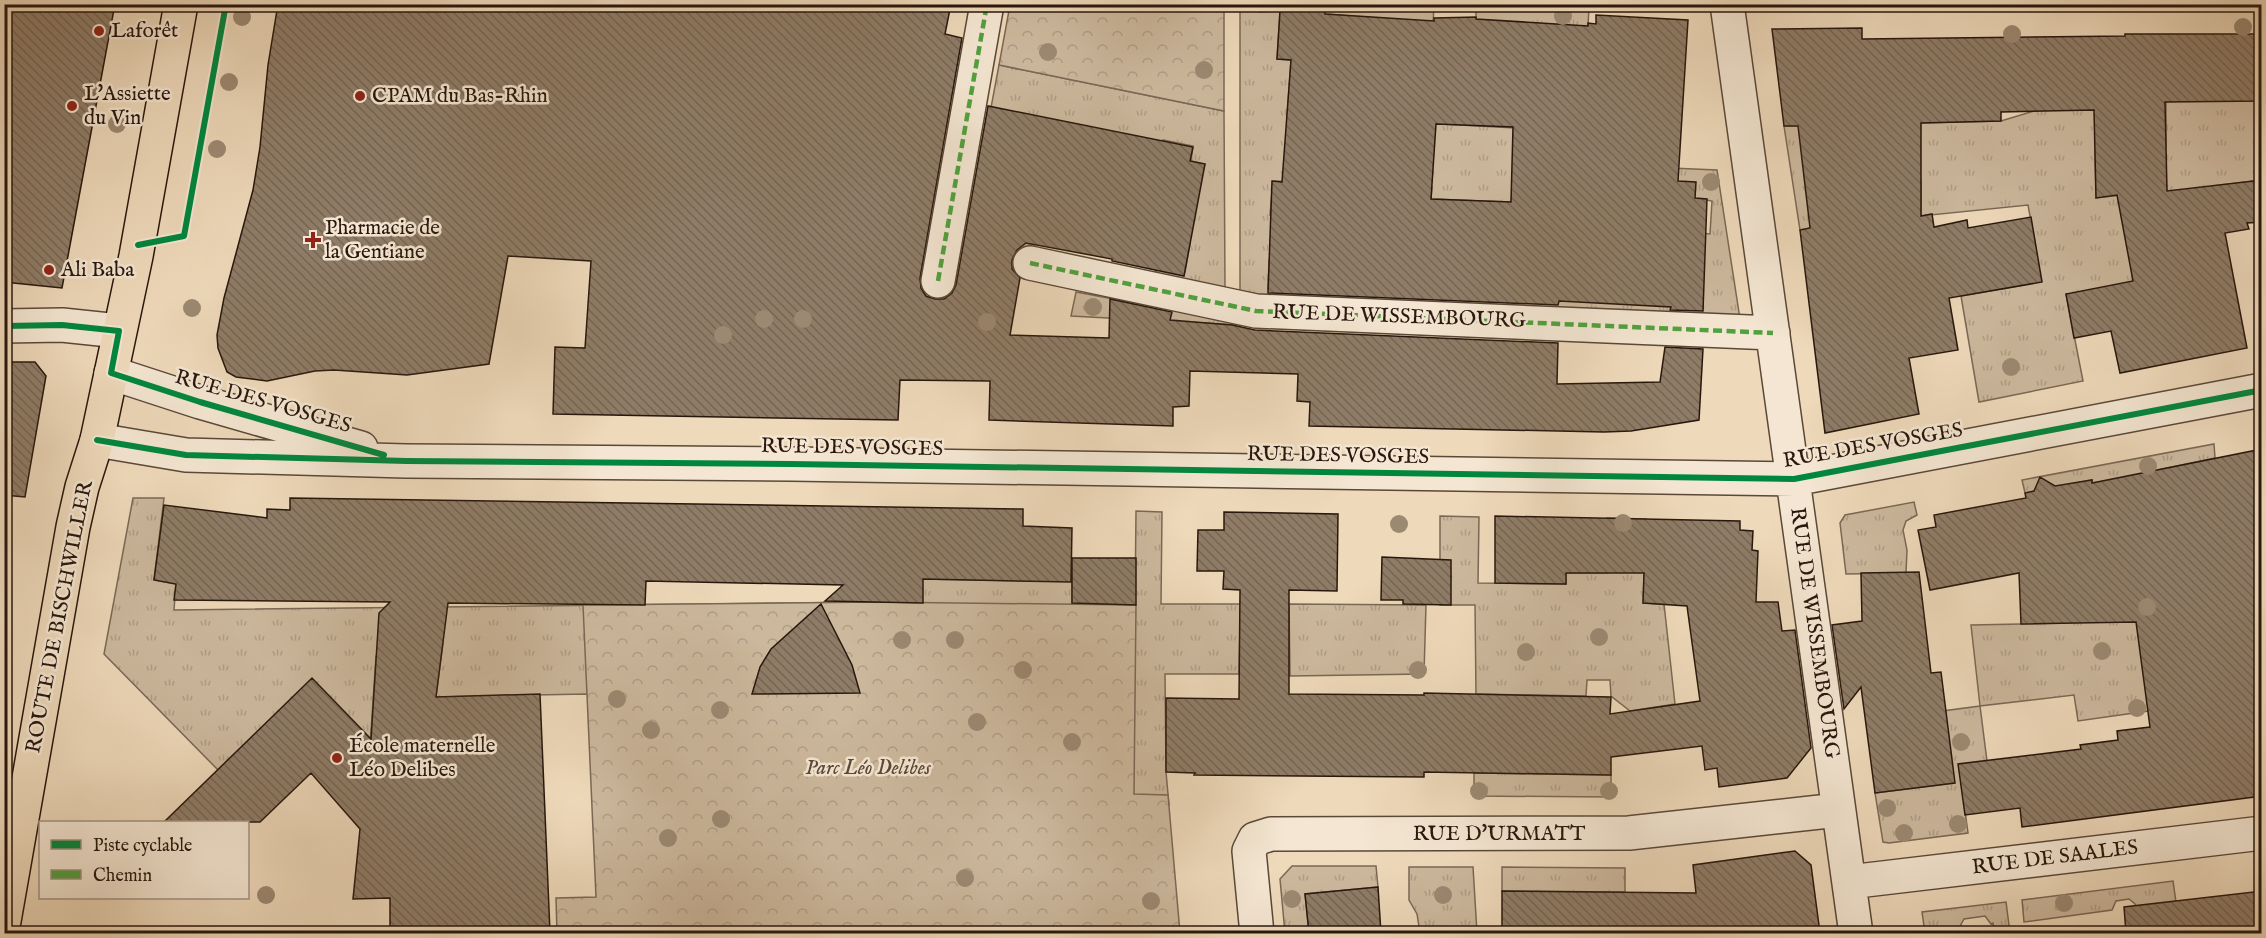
<svg xmlns="http://www.w3.org/2000/svg" width="2266" height="938" font-family="'IM FELL English',serif">
<style>
.grass{fill:url(#grass-tufts);stroke:#7a6855;stroke-width:1.5}
.forest{fill:url(#forest-crowns);stroke:#7a6855;stroke-width:1.5}
.building{fill:url(#building-back-hatch);stroke:#28170d;stroke-width:1.5;fill-rule:evenodd}
.lines{fill:none;stroke-linecap:round;stroke-linejoin:round}
.minor-casing{stroke:#5a4838;stroke-width:36}
.major-casing{stroke:#28170d;stroke-width:36}
.minor{stroke:#f4e6d2;stroke-width:33}
.major{stroke:#eed9ba;stroke-width:33}
.quiet{stroke:#51a13e;stroke-width:4.5;stroke-dasharray:9 4.5;stroke-linecap:butt}
.cycleway-casing{stroke:#f4e6d2;stroke-width:10}
.cycleway{stroke:#00873e;stroke-width:6}
.tree{fill:#9c8972}
.poi-dot{fill:#8f2418;stroke:#f4e6d2;stroke-width:2}
.labels{text-anchor:middle;dominant-baseline:central;stroke-width:5;stroke-linejoin:round;paint-order:stroke}
.poi-label{font-size:21px;fill:#28170d;stroke:#f4e6d2;text-anchor:start}
.street-label{font-size:21px;fill:#28170d;stroke:#f4e6d2}
.park-label{font-size:21px;font-style:italic;fill:#594738;stroke:#f4e6d2}
</style>
<defs>
<pattern id="grass-tufts" width="24" height="20" patternUnits="userSpaceOnUse" patternTransform="scale(1.5)"><rect width="24" height="20" fill="#ccb89d"/><path d="M3 7l-1-3M5 7V3M7 7l1-3M15 17l-1-3M17 17v-4M19 17l1-3" fill="none" stroke="#af9d86"/></pattern>
<pattern id="forest-crowns" width="20" height="18" patternUnits="userSpaceOnUse" patternTransform="scale(1.5)"><rect width="20" height="18" fill="#ccb89d"/><path d="M2 6a3 3 0 1 1 6 0M12 15a3 3 0 1 1 6 0" fill="none" stroke="#af9d86"/></pattern>
<pattern id="building-back-hatch" width="6" height="6" patternUnits="userSpaceOnUse" patternTransform="scale(1.5)"><rect width="6" height="6" fill="#8f7c67"/><path d="M-1 5l2 2M0 0l6 6M5-1l2 2" fill="none" stroke="#756553"/></pattern>
</defs>
<rect width="100%" height="100%" fill="#eed9ba"/>
<filter id="stains"><feTurbulence type="fractalNoise" baseFrequency=".00333" numOctaves="4"/><feColorMatrix values="0 0 0 0 .2 0 0 0 0 .09 0 0 0 0 .02 0 0 0 .5 -.17"/></filter>
<radialGradient id="worn" r=".72"><stop offset=".6" stop-color="#630" stop-opacity="0"/><stop offset="1" stop-color="#630" stop-opacity=".3"/></radialGradient>
<path class="grass" d="M1434 4 1431 68 1405 122 1514 128 1476 19V5L1589 8 1585 77 1647 167 1717 170 1740 319 1507 307 1508 272 1693 232 1710 234 1712 201 1701 199 1512 189 1511 202 1431 199 1432 187 1428 186 1273 181 1270 215 1287 216 1284 260H1269L1268 289 1434 297 1497 283 1496 307 1258 295 1240 291V5H1258L1259 12 1280 11 1277 59 1291 60 1287 117 1376 18 1325 14V5Z
M999 65 1224 111 1225 288 1158 274 1153 267 1185 272 1190 243 1176 240 1205 164 1191 161 1193 146 1163 140 1161 156 1022 242 1034 245 1036 250 1021 273 962 262Z
M2166 101H2261V180L2213 186 2168 297 2066 294 2083 381 1979 402 1961 296 2024 285 2036 248 2028 205 1921 216V180L1901 179 1810 228 1800 230 1784 126 2001 121 2034 111 2102 102 2095 153 2096 198 2148 192 2166 147Z
M1076 292 1258 326 1071 316Z
M2214 444 2215 458 2143 473 2156 536 2148 711 2078 721 2074 695 1980 706 1988 769 1960 773 1968 833 1889 843 1883 842 1875 793 1944 784 1935 712 1980 706 1971 625 2066 623 2063 594 2105 548 2092 480 2025 493 2022 480Z
M133 498H164L154 580 176 584 174 610 876 602 923 579 1033 581V554L1055 558H1072V603L1135 605 1136 511 1162 512 1161 604H1264L1240 627 1239 674H1165L1166 772 1169 805 608 707 587 694 436 697 443 643 376 656 367 793 330 754 218 770 104 654Z
M1914 502 1917 515 1906 521 1903 530 1907 550 1906 573 1846 574 1840 523 1845 515Z
M1440 516 1479 517 1478 583 1566 584V573H1607V518L1646 519 1643 603 1664 604 1675 704 1630 711 1611 696 1610 680H1587L1586 696 1476 694 1475 605H1440Z
M1289 604 1426 605 1424 674 1290 676Z
M1474 773 1611 775V797L1474 796Z
M1292 866H1376L1378 887 1305 894 1309 933H1285L1280 879Z
M1409 867H1473L1477 933H1420L1417 914 1409 900Z
M1502 867 1625 868V892L1502 891Z
M2173 881 2176 902 2136 907 2135 904 2129 899 2116 901 2112 910 2024 922 2022 900Z
M2006 902 2010 933H1995L1993 923 1991 924 1985 916 1964 919 1959 928 1925 933 1922 912Z"/>
<path class="forest" d="M1010 5H1224V111L999 65Z
M876 602 1136 605 1134 794 1168 795 1180 933H557L556 898 596 897 583 605Z"/>
<path class="building" d="M4 4H115L62 288 4 282Z
M278 4H951L945 34 962 38 920 278 921 288 926 296 935 299H944L952 293 956 285 988 106 1193 147 1190 161 1205 164 1184 276 1112 261V259L1026 243 1017 250 1012 260V269L1020 278 1010 335 1109 338 1110 299 1172 312 1170 320 1232 325 1255 330 1558 343 1557 384 1660 382 1665 347 1703 349 1699 420 1631 431 1604 432 1309 426 1310 402 1297 401 1298 374 1190 371 1189 406 1173 407V426L989 420 990 381 900 380 898 420 553 414 555 347 585 348 591 261 508 256 489 364 407 375 334 370 315 371 267 381 236 377 227 372 218 348 217 335 224 298 253 190 260 147 268 65Z
M1280 11H1325V14L1434 21V18L1476 17V19L1588 26V23L1596 24V15L1688 20 1678 181 1696 182 1695 198 1707 199 1703 311 1670 310 1671 307 1559 301 1558 305 1268 293 1272 181 1282 182 1291 60 1277 59ZM1436 124 1513 127 1511 202 1431 199Z
M1862 28V39L2125 36V34H2262V101L2165 102 2167 191 2262 180V222L2247 223 2249 229 2225 233 2247 348 2120 373 2111 331 2074 338 2066 294 2133 281 2117 195 2096 198 2094 110 2001 112V121L1921 123V216L1932 214 1934 227 1967 220 1968 228 2031 217 2042 282 1949 298 1958 350 1909 358 1919 414 1825 433 1800 230 1810 228 1798 126H1784L1772 29Z
M4 362H35L46 376 25 497 4 495Z
M2262 449V796L2022 827 2020 808 1965 815 1958 764 2081 749 2080 745 2118 740 2117 731 2150 727 2136 622 2021 624 2019 573 1930 590 1918 530 1936 527 1934 515 2026 498 2025 493 2034 491 2040 477 2055 486 2092 480V483Z
M290 498 1023 509V526L1072 528 1071 582 923 579V603L825 601 843 585 646 581 645 605 448 603 436 697 540 694 550 933H425V928L390 929V898L353 899 360 829 311 773 260 822H164L312 678 371 739 379 613 390 602 174 600 176 584 154 580 164 505 267 518V509L290 510Z
M1224 512 1338 514 1337 591 1289 590V694L1424 695V693L1611 697 1610 714 1700 701 1687 606 1643 603 1644 573H1566V584L1495 583V516L1740 521V530L1753 531 1752 550 1758 551 1756 602H1778L1782 631 1795 630 1811 748 1787 778 1719 787 1717 768 1705 770 1702 746 1611 757V775L1424 772V777L1194 775 1195 773 1166 772V698L1239 699 1240 590 1223 589 1224 571H1197L1198 530H1224Z
M1382 557 1451 560V605L1403 604V600H1381Z
M1072 558H1136V605L1072 603Z
M1919 572 1931 673 1941 672 1955 783 1875 793 1861 687 1844 709 1832 625 1862 621 1861 573Z
M821 604 852 665 860 693 752 694 760 667 771 649Z
M1795 851 1811 865 1820 933H1502V891L1696 893 1693 865Z
M1378 887 1381 933H1309L1305 894Z
M2262 891V933H2126L2124 907Z"/>
<g class="lines">
<defs>
<path id="minor" d="M1727 4 1856 934
M1030 263 1256 311 1773 333
M938 281 987 4
M4 326 62 325 119 331
M111 373 200 402 361 448
M97 440 186 455 406 461 791 464 1794 479 2262 390
M1849 882 2262 833
M1257 934 1249 851 1255 839 1271 834 1629 833 1838 810"/>
<path id="major" d="M4 921 73 527 82 487 97 440 136 256 181 4"/>
</defs>
<use href="#minor" class="minor-casing"/>
<use href="#major" class="major-casing"/>
<use href="#minor" class="minor"/>
<use href="#major" class="major"/>
<path class="quiet" d="M1030 263 1256 311 1773 333
M938 281 987 4"/>
<defs>
<path id="cycleway" d="M138 245 184 236 226 4
M4 326 62 325 119 331 111 373 200 402 384 455
M97 440 186 455 406 461 791 464 1794 479 2262 390"/>
</defs>
<use href="#cycleway" class="cycleway-casing"/>
<use href="#cycleway" class="cycleway"/>
</g>
<g class="tree">
<circle cx="1563" cy="16" r="9"/>
<circle cx="242" cy="17" r="9"/>
<circle cx="2243" cy="27" r="9"/>
<circle cx="2012" cy="34" r="9"/>
<circle cx="1048" cy="52" r="9"/>
<circle cx="1204" cy="70" r="9"/>
<circle cx="229" cy="82" r="9"/>
<circle cx="117" cy="124" r="9"/>
<circle cx="217" cy="149" r="9"/>
<circle cx="1711" cy="182" r="9"/>
<circle cx="1093" cy="307" r="9"/>
<circle cx="192" cy="308" r="9"/>
<circle cx="764" cy="319" r="9"/>
<circle cx="803" cy="319" r="9"/>
<circle cx="987" cy="322" r="9"/>
<circle cx="723" cy="335" r="9"/>
<circle cx="2011" cy="367" r="9"/>
<circle cx="2148" cy="466" r="9"/>
<circle cx="1623" cy="523" r="9"/>
<circle cx="1399" cy="524" r="9"/>
<circle cx="2147" cy="607" r="9"/>
<circle cx="1599" cy="637" r="9"/>
<circle cx="902" cy="640" r="9"/>
<circle cx="955" cy="640" r="9"/>
<circle cx="2102" cy="651" r="9"/>
<circle cx="1526" cy="652" r="9"/>
<circle cx="1023" cy="670" r="9"/>
<circle cx="1418" cy="670" r="9"/>
<circle cx="617" cy="699" r="9"/>
<circle cx="2137" cy="708" r="9"/>
<circle cx="720" cy="710" r="9"/>
<circle cx="977" cy="722" r="9"/>
<circle cx="651" cy="730" r="9"/>
<circle cx="1072" cy="742" r="9"/>
<circle cx="1961" cy="742" r="9"/>
<circle cx="1479" cy="791" r="9"/>
<circle cx="1609" cy="791" r="9"/>
<circle cx="1887" cy="808" r="9"/>
<circle cx="721" cy="819" r="9"/>
<circle cx="1958" cy="824" r="9"/>
<circle cx="1904" cy="833" r="9"/>
<circle cx="668" cy="838" r="9"/>
<circle cx="965" cy="878" r="9"/>
<circle cx="266" cy="895" r="9"/>
<circle cx="1443" cy="895" r="9"/>
<circle cx="1292" cy="899" r="9"/>
<circle cx="1151" cy="901" r="9"/>
<circle cx="2064" cy="903" r="9"/>
</g>
<g class="poi-dot">
<circle cx="99" cy="31" r="6"/>
<circle cx="360" cy="96" r="6"/>
<circle cx="72" cy="106" r="6"/>
<path d="M310 231h6v6h6v6h-6v6h-6v-6h-6v-6h6z"/>
<circle cx="49" cy="270" r="6"/>
<circle cx="337" cy="758" r="6"/>
</g>
<g class="labels">
<g class="poi-label">
<text x="111" y="31">Laforêt</text>
<text x="84" y="94">L'Assiette<tspan x="84" dy="24">du Vin</tspan></text>
<text x="372" y="96">CPAM du Bas-Rhin</text>
<text x="325" y="228">Pharmacie de<tspan x="325" dy="24">la Gentiane</tspan></text>
<text x="61" y="270">Ali Baba</text>
<text x="349" y="746">École maternelle<tspan x="349" dy="24">Léo Delibes</tspan></text>
</g>
<g class="street-label">
<text transform="translate(1399 317) rotate(2)">RUE DE WISSEMBOURG</text>
<text transform="translate(263 402) rotate(16)">RUE DES VOSGES</text>
<text transform="translate(1873 446) rotate(-10)">RUE DES VOSGES</text>
<text transform="translate(852 448) rotate(1)">RUE DES VOSGES</text>
<text transform="translate(1338 456) rotate(1)">RUE DES VOSGES</text>
<text transform="translate(60 617) rotate(-79)">ROUTE DE BISCHWILLER</text>
<text transform="translate(1814 633) rotate(82)">RUE DE WISSEMBOURG</text>
<text x="1499" y="834">RUE D'URMATT</text>
<text transform="translate(2055 858) rotate(-7)">RUE DE SAALES</text>
</g>
<g class="park-label">
<text x="868" y="768">Parc Léo Delibes</text>
</g>
</g>
<rect width="2266" height="938" fill="none" stroke="#eed9ba" stroke-width="24"/>
<rect x="6" y="6" width="2254" height="926" fill="none" stroke="#28170d" stroke-width="3"/>
<rect x="12" y="12" width="2242" height="914" fill="none" stroke="#28170d" stroke-width="1.5"/>
<rect x="39" y="821" width="210" height="78" fill="#f4e6d2" stroke="#a29383" stroke-width="1.5"/>
<rect x="51" y="840" width="30" height="9" fill="#00873e" stroke="#a29383" stroke-width="1.5"/>
<text x="93" y="851" font-size="18" fill="#28170d">Piste cyclable</text>
<rect x="51" y="870" width="30" height="9" fill="#51a13e" stroke="#a29383" stroke-width="1.5"/>
<text x="93" y="881" font-size="18" fill="#28170d">Chemin</text>
<rect width="100%" height="100%" filter="url(#stains)"/>
<rect width="100%" height="100%" fill="url(#worn)"/>
</svg>
